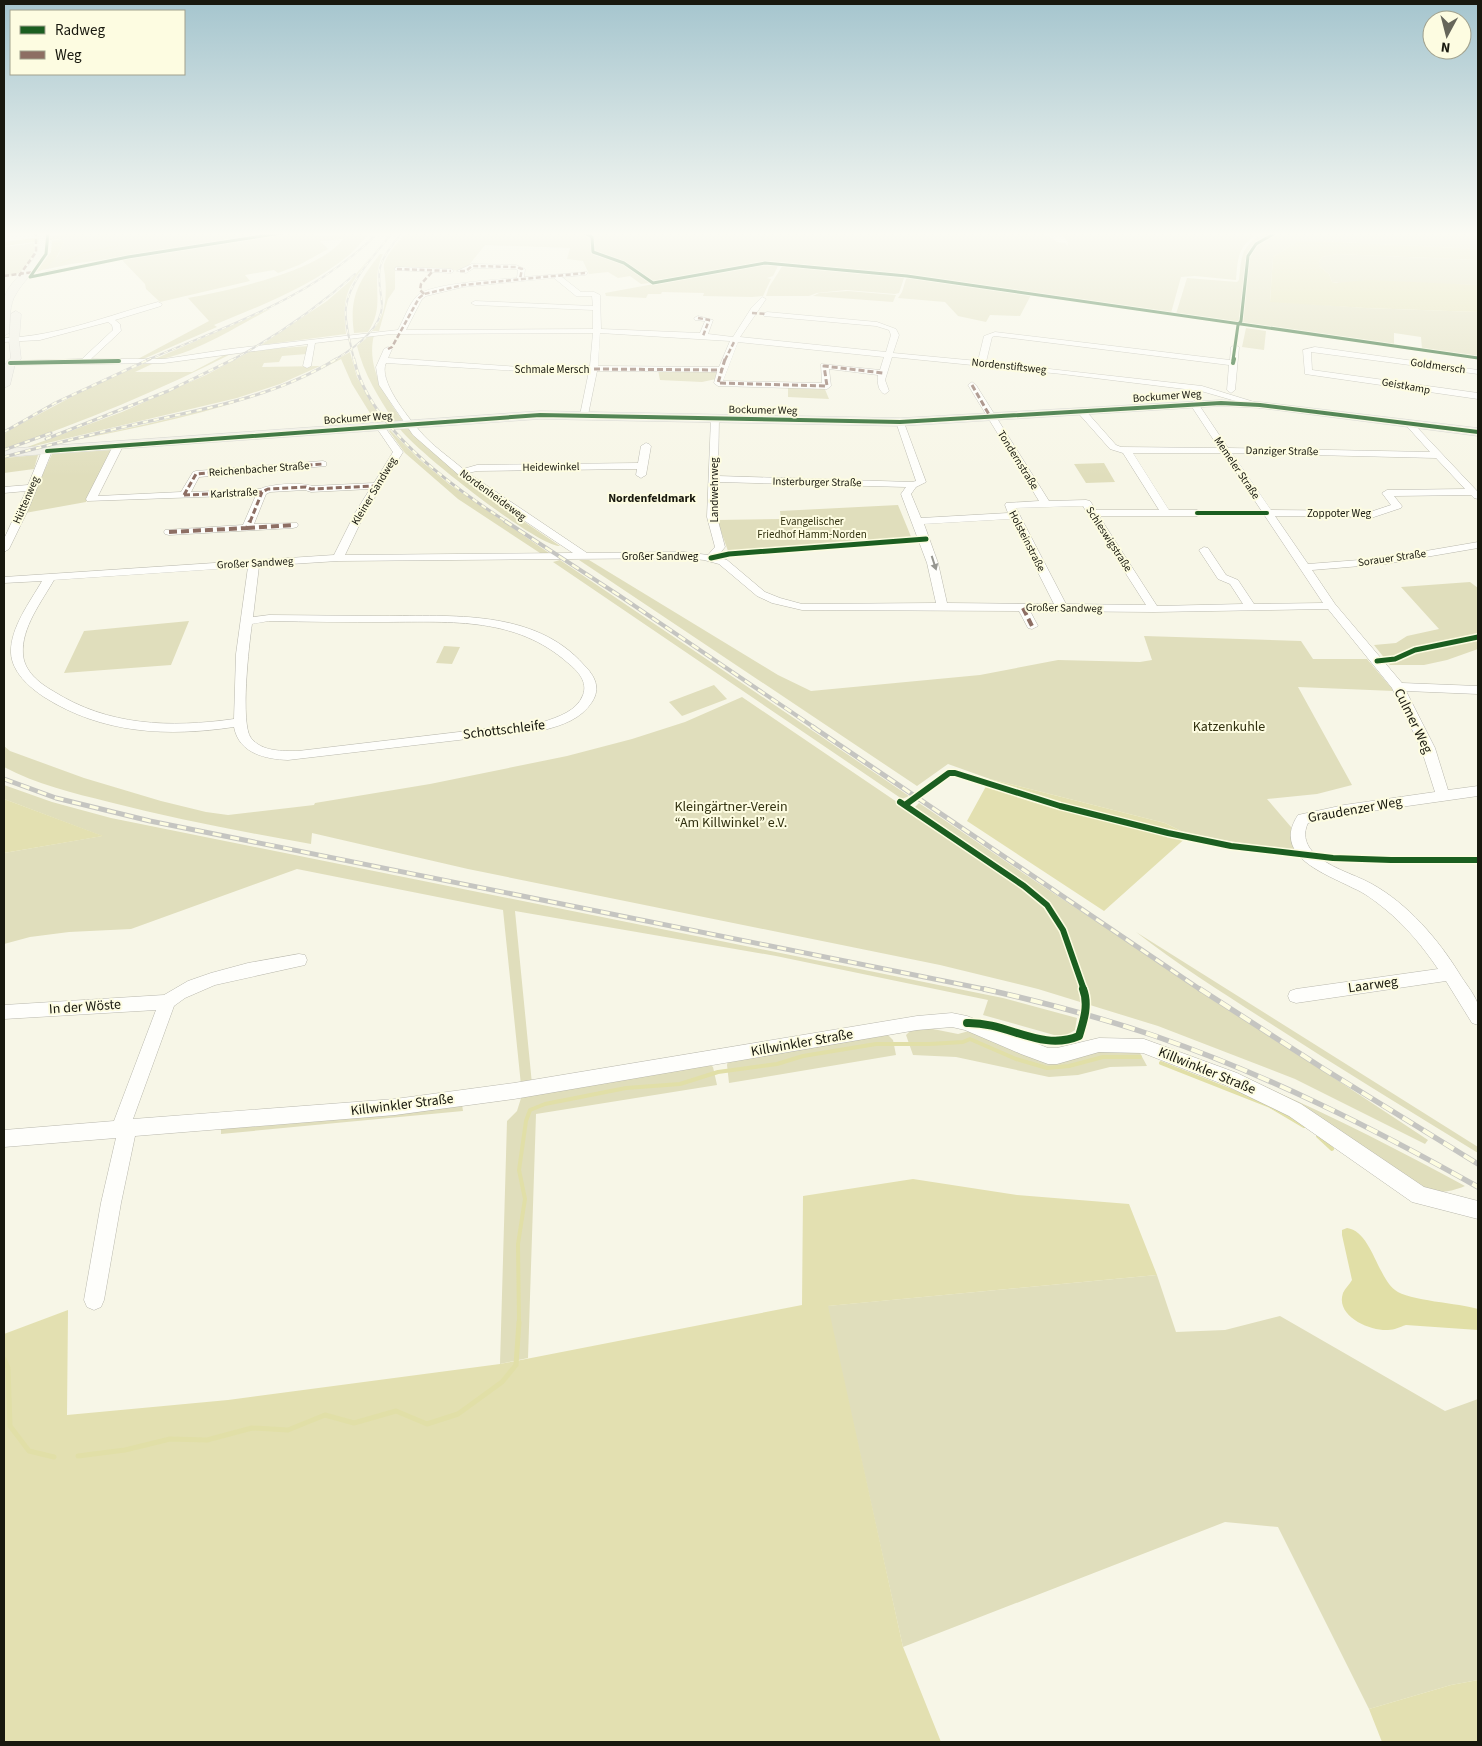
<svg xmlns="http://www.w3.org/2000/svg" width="1482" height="1746" font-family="'Source Sans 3',sans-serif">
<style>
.green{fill:#e0debc}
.forest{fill:#e3e0b1}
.water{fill:#e1dfa7}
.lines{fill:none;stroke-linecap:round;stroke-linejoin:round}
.stream-far2{stroke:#e1dfa7;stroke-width:1}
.stream-far1{stroke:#e1dfa7;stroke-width:4}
.stream{stroke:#e1dfa7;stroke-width:5}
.minor-casing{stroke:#b9b8ad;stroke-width:1}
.major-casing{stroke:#d2d2cb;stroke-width:1}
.minor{fill:#fefefb;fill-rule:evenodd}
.major{fill:#f0efe6;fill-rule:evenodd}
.rail-far4-casing{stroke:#c5c5c1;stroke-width:2}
.rail-far3-casing{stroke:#c5c5c1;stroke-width:3}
.rail-far2-casing{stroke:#c5c5c1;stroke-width:4}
.rail-far1-casing{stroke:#c5c5c1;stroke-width:5}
.rail-casing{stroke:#c5c5c1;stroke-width:5.5}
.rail-far4{stroke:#fdfce1;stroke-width:1;stroke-dasharray:4.5;stroke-linecap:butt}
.rail-far3{stroke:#fdfce1;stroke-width:2;stroke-dasharray:5.5;stroke-linecap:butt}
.rail-far2{stroke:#fdfce1;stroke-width:2.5;stroke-dasharray:8;stroke-linecap:butt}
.rail-far1{stroke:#fdfce1;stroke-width:3;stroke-dasharray:9;stroke-linecap:butt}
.rail{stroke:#fdfce1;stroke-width:4;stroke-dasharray:12;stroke-linecap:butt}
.quiet-far2{stroke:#8d6e63;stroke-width:2.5;stroke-dasharray:5 2.5;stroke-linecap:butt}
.quiet-far1{stroke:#8d6e63;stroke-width:3;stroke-dasharray:6 3;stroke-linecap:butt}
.quiet{stroke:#8d6e63;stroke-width:4;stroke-dasharray:8 4;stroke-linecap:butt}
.cycleway-far4-casing{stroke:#fdfce1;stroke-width:4.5}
.cycleway-far3-casing{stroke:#fdfce1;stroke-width:5.5}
.cycleway-far2-casing{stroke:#fdfce1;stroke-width:8}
.cycleway-far1-casing{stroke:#fdfce1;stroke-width:9}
.cycleway-casing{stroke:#fdfce1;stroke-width:11}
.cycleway-far4{stroke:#1b5e20;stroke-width:3}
.cycleway-far3{stroke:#1b5e20;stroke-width:4}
.cycleway-far2{stroke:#1b5e20;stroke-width:5}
.cycleway-far1{stroke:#1b5e20;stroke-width:6}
.cycleway{stroke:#1b5e20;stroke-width:8}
.oneway{fill:#969690}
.labels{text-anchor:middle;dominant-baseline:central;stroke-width:4;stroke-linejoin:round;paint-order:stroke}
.far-street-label{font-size:11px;fill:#18180e;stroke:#fdfce1}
.far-park-label{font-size:11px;fill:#31300f;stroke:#fdfce1}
.far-neighbourhood-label{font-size:12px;font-weight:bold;fill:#18180e;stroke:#fdfce1}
.street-label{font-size:14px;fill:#18180e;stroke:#fdfce1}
.park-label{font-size:14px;fill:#31300f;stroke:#fdfce1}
</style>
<rect width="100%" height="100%" fill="#f7f6e7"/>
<path class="green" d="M114 232H314L308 233 324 236 341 234V232H370C363 240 357 248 349 255 310 287 260 306 214 325L217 327 141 360H136L209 321 188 298C226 291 321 271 343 239L320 241 328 249 299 265 278 273 274 270 245 275 250 281 160 302 146 289 145 284 122 260 46 274 45 271 124 257 71 264 43 270 58 256 64 242 61 239Z
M407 232 584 233 591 239V250L594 255 623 264 650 283 641 284 630 276 618 278 608 272 589 274 583 261 567 259 570 248 485 245 465 270 429 271 398 269 395 271V289L388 299 379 331H372C386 317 387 295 385 276 385 272 383 268 384 264 388 252 398 242 407 232Z
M586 232H1043L1057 242 1066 243 1067 247 1068 243 1064 237 1053 232H1262C1238 244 1238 256 1236 280L1195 276 1181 277 1171 313 910 275 768 261 653 282 626 263 596 254 593 237Z
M1266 232H1478V249L1300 240 1273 257 1270 301 1365 308 1478 312V357L1422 349 1421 337 1394 333V345L1176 314 1187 278 1237 282 1239 280C1242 253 1241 246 1266 232Z
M34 243C37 253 26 269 17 274 14 276 7 275 4 276V247Z
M373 254C349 286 341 293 346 334L261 345 327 301 350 281Z
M380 254H383C369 283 387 303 368 332L354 333C349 298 358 282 380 254Z
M1337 254 1478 260V285L1353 282 1347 284 1332 282 1329 274 1319 266V262L1322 257Z
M762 264H779L773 276 767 278 771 279 763 296 752 297 703 296 704 293 662 292 661 294H648L646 298 606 296 605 293Z
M783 265 903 276 904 278 899 293 895 294 846 290 817 293 809 296H766L769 287Z
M911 277 1031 295 1020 316 990 315 986 322 958 316 945 302 898 298 902 292 906 279Z
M848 291 896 295 893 302 813 296 819 293Z
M269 309H270C234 328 190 357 150 361Z
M1246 328 1266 331 1264 350 1242 347Z
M374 335C366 367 385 396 403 421L396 423 394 421C378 397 364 374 357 346L369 336Z
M309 346 307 354 282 356 279 362 264 363 262 367 320 366 280 384 237 398 22 449 122 412 206 375 253 350Z
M235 352C160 390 83 422 4 449V434L15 427 90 387 143 364H152L135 372H192L228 353Z
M350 352 357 377 385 423H376L352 384 341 359C249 409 143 426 42 447 146 423 257 407 350 352Z
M658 370 718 371 716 379 702 382 660 380Z
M788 386 824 387 829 399 788 397Z
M408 428 473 487 560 546C536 546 416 451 400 429Z
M390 430 420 460 449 484 549 553H540L458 499 405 453 389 431Z
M111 450 86 502 25 513 52 454Z
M38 455 34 469 4 473V458Z
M1104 463 1115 482 1086 483 1074 464Z
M898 505 912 539 734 552 728 551 717 520 781 519 780 511Z
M560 560 909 796 902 799 553 562Z
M579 560H589L778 675 811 691 980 675 1058 660 1140 662 1152 660 1144 636 1301 641 1313 659H1367L1394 691 1298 687 1352 785 1317 794 1267 799 1291 827 1294 851 1189 835 1165 823 990 779 948 764 917 786Z
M1470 582 1478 588V649L1447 660 1424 665H1390L1374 645 1396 643 1407 636 1439 629 1401 587Z
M189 621 171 665 64 673 84 631Z
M444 646 460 647 452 664 436 663Z
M714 685 727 699 682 716 669 702Z
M742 697 1015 882 1020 879 915 807 919 803 1026 875 1428 1140 1425 1144 1295 1079 1158 1026 1038 989 940 965 468 869 312 833 311 844C243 832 176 819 109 802 73 793 36 784 4 767V746L10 751 84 778 161 801 206 812 228 815 314 805 315 803 430 784 567 756 632 739 685 722Z
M4 785 52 802 111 818 1003 998 1077 1018 1075 1030 1067 1035H1054L983 1015 988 1000 776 956 515 911 532 1084 521 1085 503 910 297 869 131 929 69 932 30 937 4 944V853L102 836 4 799Z
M1136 932 1478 1147V1153C1408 1110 1337 1067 1268 1022 1223 993 1178 965 1136 932Z
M928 1028 958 1034 969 1031 1020 1053 1098 1050 1140 1053 1147 1066 1110 1067 1078 1075 1049 1077 956 1057 913 1055 906 1035 911 1030Z
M886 1033 893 1040 896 1055 729 1083 727 1065 728 1060Z
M708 1063 713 1067 717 1085 536 1114 528 1358 500 1364 507 1121 517 1111 522 1095Z
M1248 1079C1322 1111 1394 1147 1465 1186 1446 1194 1433 1193 1413 1187Z
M462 1104 463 1111 221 1134V1128Z
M1157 1275 1176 1332 1225 1330 1280 1316 1445 1411 1478 1399V1680L1451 1685 1369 1709 1278 1527 1225 1522 903 1647 827 1306Z"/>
<path class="forest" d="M61 239 64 242C59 255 51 269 36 272L51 252 52 241Z
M1300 240 1478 249V260L1337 254 1322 257 1319 262V266L1329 274 1332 282 1337 283 1368 280 1478 285V312L1365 308 1270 302 1273 257Z
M990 779 1165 823 1189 835 1104 911 967 821Z
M4 799 103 836 4 853Z
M913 1179 1017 1195 1129 1204 1157 1275 828 1306 903 1647 941 1742H4V1334L68 1310 67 1415 228 1400 500 1364 802 1305 803 1196Z
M1478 1680V1742H1382L1369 1709 1451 1685Z"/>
<path class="water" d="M79 232H114L4 246V242Z
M1347 1228C1371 1231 1377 1276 1395 1290 1408 1301 1460 1303 1478 1309V1330L1406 1325C1399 1327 1395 1330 1388 1330 1370 1331 1335 1316 1343 1293 1345 1288 1350 1284 1352 1280L1342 1235V1230Z"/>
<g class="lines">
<path class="stream-far2" d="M61 263 83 253 117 246 118 243 101 241 96 238 112 232"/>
<path class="stream-far1" d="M1161 1063 1270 1106 1304 1126
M1318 1136 1332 1149
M519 1323 518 1244 525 1199 519 1170 526 1121 530 1110 545 1104 626 1088 680 1084 718 1072 777 1064 803 1056 876 1044H930L963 1042 970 1039 1016 1059 1047 1068 1069 1066 1103 1057H1140"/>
<path class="stream" d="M4 1359 8 1368 10 1426 29 1451 54 1457
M78 1456 125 1450 170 1439 207 1440 252 1428 288 1430 325 1415 354 1423 396 1411 427 1424 458 1414 502 1382 516 1365 519 1322"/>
<defs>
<path id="minor" d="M472 264 516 265 525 269 524 277 587 272V274L585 275 562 277 581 292H594L600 295 601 329 700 333 705 321 695 320 694 318 698 316 713 320 708 334 733 337 752 307 762 297 766 299 740 337 886 352 891 335 889 330 876 326 764 316 763 314 767 312 877 322 896 329 899 335 893 353 978 361 984 336 995 332 1230 360 1231 347 1235 345 1239 347 1235 390 1231 393 1227 390 1229 365 995 336 992 337 986 362 1202 386 1264 405 1260 408 1201 391 1062 374 892 357 885 380 889 391 885 394C878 392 877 381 878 375L829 369 831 386 827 389 718 386 714 383 717 372 597 371 588 415 584 418 580 415 589 371H520L386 363C378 380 407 416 419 430 431 445 448 456 463 469L477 465 638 463 641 446 646 443 649 444 651 446 646 475 641 478 636 475 637 469 477 471 468 473 587 553 684 552 708 555 715 547 707 517 711 418 715 415 719 418 718 476 912 482 916 481 896 422 900 419 903 420 926 482 916 487 911 494 921 518 1008 513 1005 505 1006 503 1039 501 968 385 972 382 976 385 1049 501 1086 500 1090 501 1096 510H1159L1123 453 1110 449 1079 414V410H1085L1116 445 1121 447 1219 448 1190 404 1194 401 1197 402 1228 448 1430 452 1404 423 1408 420 1411 421 1478 492V499L1474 498 1471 495 1394 496 1402 506 1401 508 1374 517 1275 516 1308 564 1385 558 1478 542V548L1385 564 1312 570 1335 604 1402 683 1478 686V694L1406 691 1435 748 1448 790 1478 786V796L1344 815 1308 823C1303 833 1305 843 1312 851 1328 868 1352 873 1372 884 1408 904 1438 939 1459 973 1465 983 1473 992 1477 1002 1480 1008 1478 1018 1478 1025L1472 1023 1446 981 1296 1003 1290 1001 1288 996 1290 991 1296 989 1438 969C1423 947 1406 926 1385 909 1375 901 1365 893 1353 888 1326 874 1271 856 1298 815L1344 805 1435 792 1421 748 1392 688 1328 609 1154 612 1030 611 1038 626 1032 629 1028 628 1019 611 802 610 772 603 757 596 719 564 704 560 684 558 338 561 259 566 253 617 269 615C307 615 345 616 383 616 451 616 535 609 584 665 595 676 601 688 592 702 581 719 563 725 544 730L288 760C266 759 239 754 234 727 168 737 102 734 44 697 29 687 12 672 11 653 10 628 30 602 42 581L4 583V577L334 555 355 513 370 489 311 492 305 490 270 492 266 494 254 524 297 523 298 525 297 527 293 528 169 535 165 534 164 532 165 530 243 525 256 495 87 501 86 499 113 446 118 443 123 446 98 496 181 492 193 472 196 471 323 461 326 462V466L199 477 191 492 260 489C270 484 301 482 312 486L374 483 393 452 376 427 380 424 383 425 403 452 365 513 345 555 573 553 468 483 413 435 379 385 376 367 384 349 388 347 392 349 388 358 520 367 590 366 593 333 391 334 315 343 311 366 307 368 303 366 308 344 164 363 10 365 6 363 10 361 82 359 113 330 112 325 108 322 40 340 4 342V338C59 336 106 316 158 302L162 304 161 306 115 320 120 324 121 331 91 359H164L230 349 398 330C404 319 409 304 417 296 430 283 497 280 517 278L518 270 515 269 474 268 466 273 457 271ZM554 278 576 296H592L593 306 475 301 471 303 475 305 593 310V329L406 330 422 299 426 296 463 287ZM600 333 730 341 719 367 598 366ZM738 342 884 357 880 370 821 364 822 383 723 381ZM1133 453H1223L1323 603 1254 604 1238 580 1226 575 1208 548 1204 547 1199 550 1218 579 1230 584 1243 604 1157 606 1099 516H1197L1202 513 1197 510H1169ZM1232 453 1436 458 1465 489 1387 490 1382 493 1391 505 1373 511 1271 510ZM718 482 906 487 901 494 927 563 936 603 802 604 780 598 765 592 727 560 717 557 725 547 717 517ZM1083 506 1087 513 1146 605 1066 604 1016 508ZM1011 519 1054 604 947 603 938 563 924 524ZM248 567 236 654 234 719C170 728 108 726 53 691 39 683 24 671 23 654 21 628 42 601 54 580ZM269 621C308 622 348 622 387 622 453 622 516 617 568 663 578 671 588 682 583 695 577 711 558 717 543 722L298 751C283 751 262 752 251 738 240 724 249 644 252 624Z
M397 267 451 269 454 271 451 273 395 270V268Z
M1315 347 1478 370V374L1311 352 1312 370 1478 393V399L1305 374 1303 350Z
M47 448 52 451 28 510 9 549 4 552V539L26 491 4 493V487L28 485 42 451Z
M299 954 305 955 307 960 305 965 215 985 185 998 174 1006 133 1119 395 1099 514 1083 917 1016 952 1013 967 1016 1048 1048H1057L1099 1038 1144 1039 1237 1073 1301 1104 1424 1187 1478 1201V1219L1412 1202 1289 1116 1225 1085 1143 1053 1099 1052 1057 1064H1048L1021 1054 965 1030 952 1027 917 1030 514 1099 395 1115 135 1136 121 1203 104 1300 101 1307 94 1310 87 1307 84 1300 101 1203 116 1138 4 1147V1130L114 1121 156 1010 4 1019V1005L164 995 188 981 211 973 248 963Z"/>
<path id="major" d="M38 232H46C51 263 30 270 16 294 9 304 10 321 9 333L4 336C4 324 1 307 5 296 15 270 43 267 38 232Z
M16 311 21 314 19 341 21 359 15 364 10 385 4 388C3 378 1 364 11 358L9 341 11 314Z
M1221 400 1260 402 1478 428V436L1260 408 1221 406 900 426 540 419 4 457V449L540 411 900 418Z"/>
</defs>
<use href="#minor" class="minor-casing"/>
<use href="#major" class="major-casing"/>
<use href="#minor" class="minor"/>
<use href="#major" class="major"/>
<defs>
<path id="rail-far4" d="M147 360C230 325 314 297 379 232
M232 360C277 336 317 308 355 274
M334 360C353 349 380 331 382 307 382 294 377 281 380 268 383 255 394 243 402 232
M354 360C351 344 344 324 346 307 350 279 376 254 393 232"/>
<path id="rail-far3" d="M354 359C368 426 452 487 507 522
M4 432 55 403 150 359
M46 439 168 391 234 359
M4 450 51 433
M4 457C51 444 98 433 145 422 210 408 279 395 336 359"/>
<path id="rail-far2" d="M505 521 620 596 815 728"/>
<path id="rail-far1" d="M813 727 1201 990
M4 779 56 798 150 821 989 990"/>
<path id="rail" d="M984 989C1042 1002 1099 1017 1155 1036 1268 1075 1375 1129 1478 1187
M1200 989 1324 1069 1478 1164"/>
</defs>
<use href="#rail-far4" class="rail-far4-casing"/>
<use href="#rail-far3" class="rail-far3-casing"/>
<use href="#rail-far2" class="rail-far2-casing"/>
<use href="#rail-far1" class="rail-far1-casing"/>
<use href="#rail" class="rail-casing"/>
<use href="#rail-far4" class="rail-far4"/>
<use href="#rail-far3" class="rail-far3"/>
<use href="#rail-far2" class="rail-far2"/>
<use href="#rail-far1" class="rail-far1"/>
<use href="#rail" class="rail"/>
<path class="quiet-far2" d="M527 232H536
M397 269 451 271
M460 271H466L472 266 516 267 522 269 520 279
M4 276 34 272
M19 276 36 252V232
M424 294 420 290 421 284 432 272
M752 313 767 314
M698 318 709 320 703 336
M388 349 392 347 419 298 424 294 463 285 585 273
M725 360 735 340"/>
<path class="quiet-far1" d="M725 359 718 383 827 386 824 366 883 373
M594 369 721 370
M972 385 991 418
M184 495 262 492 268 489 306 487 311 489 376 486
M184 495 196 474 323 464
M250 522 262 492"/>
<path class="quiet" d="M247 528 293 525
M169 532 247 528 250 521
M1023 608 1032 626"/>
<defs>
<path id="cycleway-far4" d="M48 232 46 254 30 277 128 257 288 232
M583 232 592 237 593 252 624 263 653 283 765 263 907 276 1478 358
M1233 360 1238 325 1241 321 1248 256 1256 244 1277 232"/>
<path id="cycleway-far3" d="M10 363 119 361
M1233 363 1234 359
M47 451 540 415 900 422 1221 403 1260 405 1478 432
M1197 513H1267"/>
<path id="cycleway-far2" d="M711 558 729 554 926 539
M1377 661 1395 659 1415 650 1478 637"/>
<path id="cycleway-far1" d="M900 802 1024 886 1047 905 1063 930 1084 990
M905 805 949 773H955L1060 806 1168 833 1231 846 1333 858 1391 860H1478"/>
<path id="cycleway" d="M967 1023C1008 1022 1041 1052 1079 1036 1084 1020 1089 1004 1083 989"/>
</defs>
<use href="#cycleway-far4" class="cycleway-far4-casing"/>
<use href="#cycleway-far3" class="cycleway-far3-casing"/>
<use href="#cycleway-far2" class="cycleway-far2-casing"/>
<use href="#cycleway-far1" class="cycleway-far1-casing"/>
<use href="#cycleway" class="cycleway-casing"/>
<use href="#cycleway-far4" class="cycleway-far4"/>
<use href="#cycleway-far3" class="cycleway-far3"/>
<use href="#cycleway-far2" class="cycleway-far2"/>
<use href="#cycleway-far1" class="cycleway-far1"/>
<use href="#cycleway" class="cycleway"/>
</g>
<defs><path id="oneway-solid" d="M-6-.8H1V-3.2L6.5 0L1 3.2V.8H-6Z" transform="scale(1.25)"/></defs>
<use class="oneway" href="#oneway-solid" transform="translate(934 563) rotate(72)"/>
<linearGradient id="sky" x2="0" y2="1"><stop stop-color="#a5c5ce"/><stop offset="0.49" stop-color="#fbfbf4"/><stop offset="1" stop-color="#fbfbf4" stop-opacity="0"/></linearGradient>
<rect width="1482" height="477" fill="url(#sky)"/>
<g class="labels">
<g class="far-street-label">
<text transform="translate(1009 366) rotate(6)">Nordenstiftsweg</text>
<text transform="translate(1438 366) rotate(8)">Goldmersch</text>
<text x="552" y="369">Schmale Mersch</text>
<text transform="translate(1406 386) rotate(10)">Geistkamp</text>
<text transform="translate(1167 396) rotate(-4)">Bockumer Weg</text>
<text transform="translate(763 410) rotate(1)">Bockumer Weg</text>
<text transform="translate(358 418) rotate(-4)">Bockumer Weg</text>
<text transform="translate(1282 451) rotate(1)">Danziger Straße</text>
<text transform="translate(1018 460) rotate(58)">Tondernstraße</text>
<text transform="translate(551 467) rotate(-1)">Heidewinkel</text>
<text transform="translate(1237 468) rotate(56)">Memeler Straße</text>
<text transform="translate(259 469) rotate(-4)">Reichenbacher Straße</text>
<text transform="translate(817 482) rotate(1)">Insterburger Straße</text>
<text transform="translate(714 490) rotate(-90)">Landwehrweg</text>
<text transform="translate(374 491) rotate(-59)">Kleiner Sandweg</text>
<text transform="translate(234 493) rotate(-3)">Karlstraße</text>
<text transform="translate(493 495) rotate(36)">Nordenheideweg</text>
<text transform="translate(26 500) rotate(-67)">Hüttenweg</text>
<text x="1339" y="513">Zoppoter Weg</text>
<text transform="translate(1109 539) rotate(57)">Schleswigstraße</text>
<text transform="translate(1027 541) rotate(63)">Holsteinstraße</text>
<text x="660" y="556">Großer Sandweg</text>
<text transform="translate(1392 558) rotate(-8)">Sorauer Straße</text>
<text transform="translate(255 563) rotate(-3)">Großer Sandweg</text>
<text transform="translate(1064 608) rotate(1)">Großer Sandweg</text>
</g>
<g class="far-park-label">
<text x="812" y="521">Evangelischer<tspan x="812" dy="13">Friedhof Hamm-Norden</tspan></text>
</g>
<g class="far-neighbourhood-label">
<text x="652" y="498">Nordenfeldmark</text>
</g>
<g class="street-label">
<text transform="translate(1413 721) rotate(64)">Culmer Weg</text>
<text transform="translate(504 730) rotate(-7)">Schottschleife</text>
<text transform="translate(1355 810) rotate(-10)">Graudenzer Weg</text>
<text transform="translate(1373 985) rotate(-8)">Laarweg</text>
<text transform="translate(85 1007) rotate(-4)">In der Wöste</text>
<text transform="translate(802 1043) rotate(-10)">Killwinkler Straße</text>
<text transform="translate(1207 1071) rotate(22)">Killwinkler Straße</text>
<text transform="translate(402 1105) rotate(-7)">Killwinkler Straße</text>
</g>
<g class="park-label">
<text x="1229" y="727">Katzenkuhle</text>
<text x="731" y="807">Kleingärtner-Verein<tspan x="731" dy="16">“Am Killwinkel” e.V.</tspan></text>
</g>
</g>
<rect width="1482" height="1746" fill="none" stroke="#18180e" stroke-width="10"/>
<rect x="10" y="10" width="175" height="65" fill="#fdfce1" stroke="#a1a18d"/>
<rect x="20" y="26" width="25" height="8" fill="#1b5e20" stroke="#a1a18d"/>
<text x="55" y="35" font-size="15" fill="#18180e">Radweg</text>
<rect x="20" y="51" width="25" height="8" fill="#8d6e63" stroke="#a1a18d"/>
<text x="55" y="60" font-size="15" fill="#18180e">Weg</text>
<g transform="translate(1447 35) rotate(187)"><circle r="24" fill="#fdfce1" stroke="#a1a18d"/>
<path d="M0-4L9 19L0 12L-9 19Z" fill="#66665a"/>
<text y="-8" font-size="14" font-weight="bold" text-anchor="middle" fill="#18180e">N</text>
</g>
</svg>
